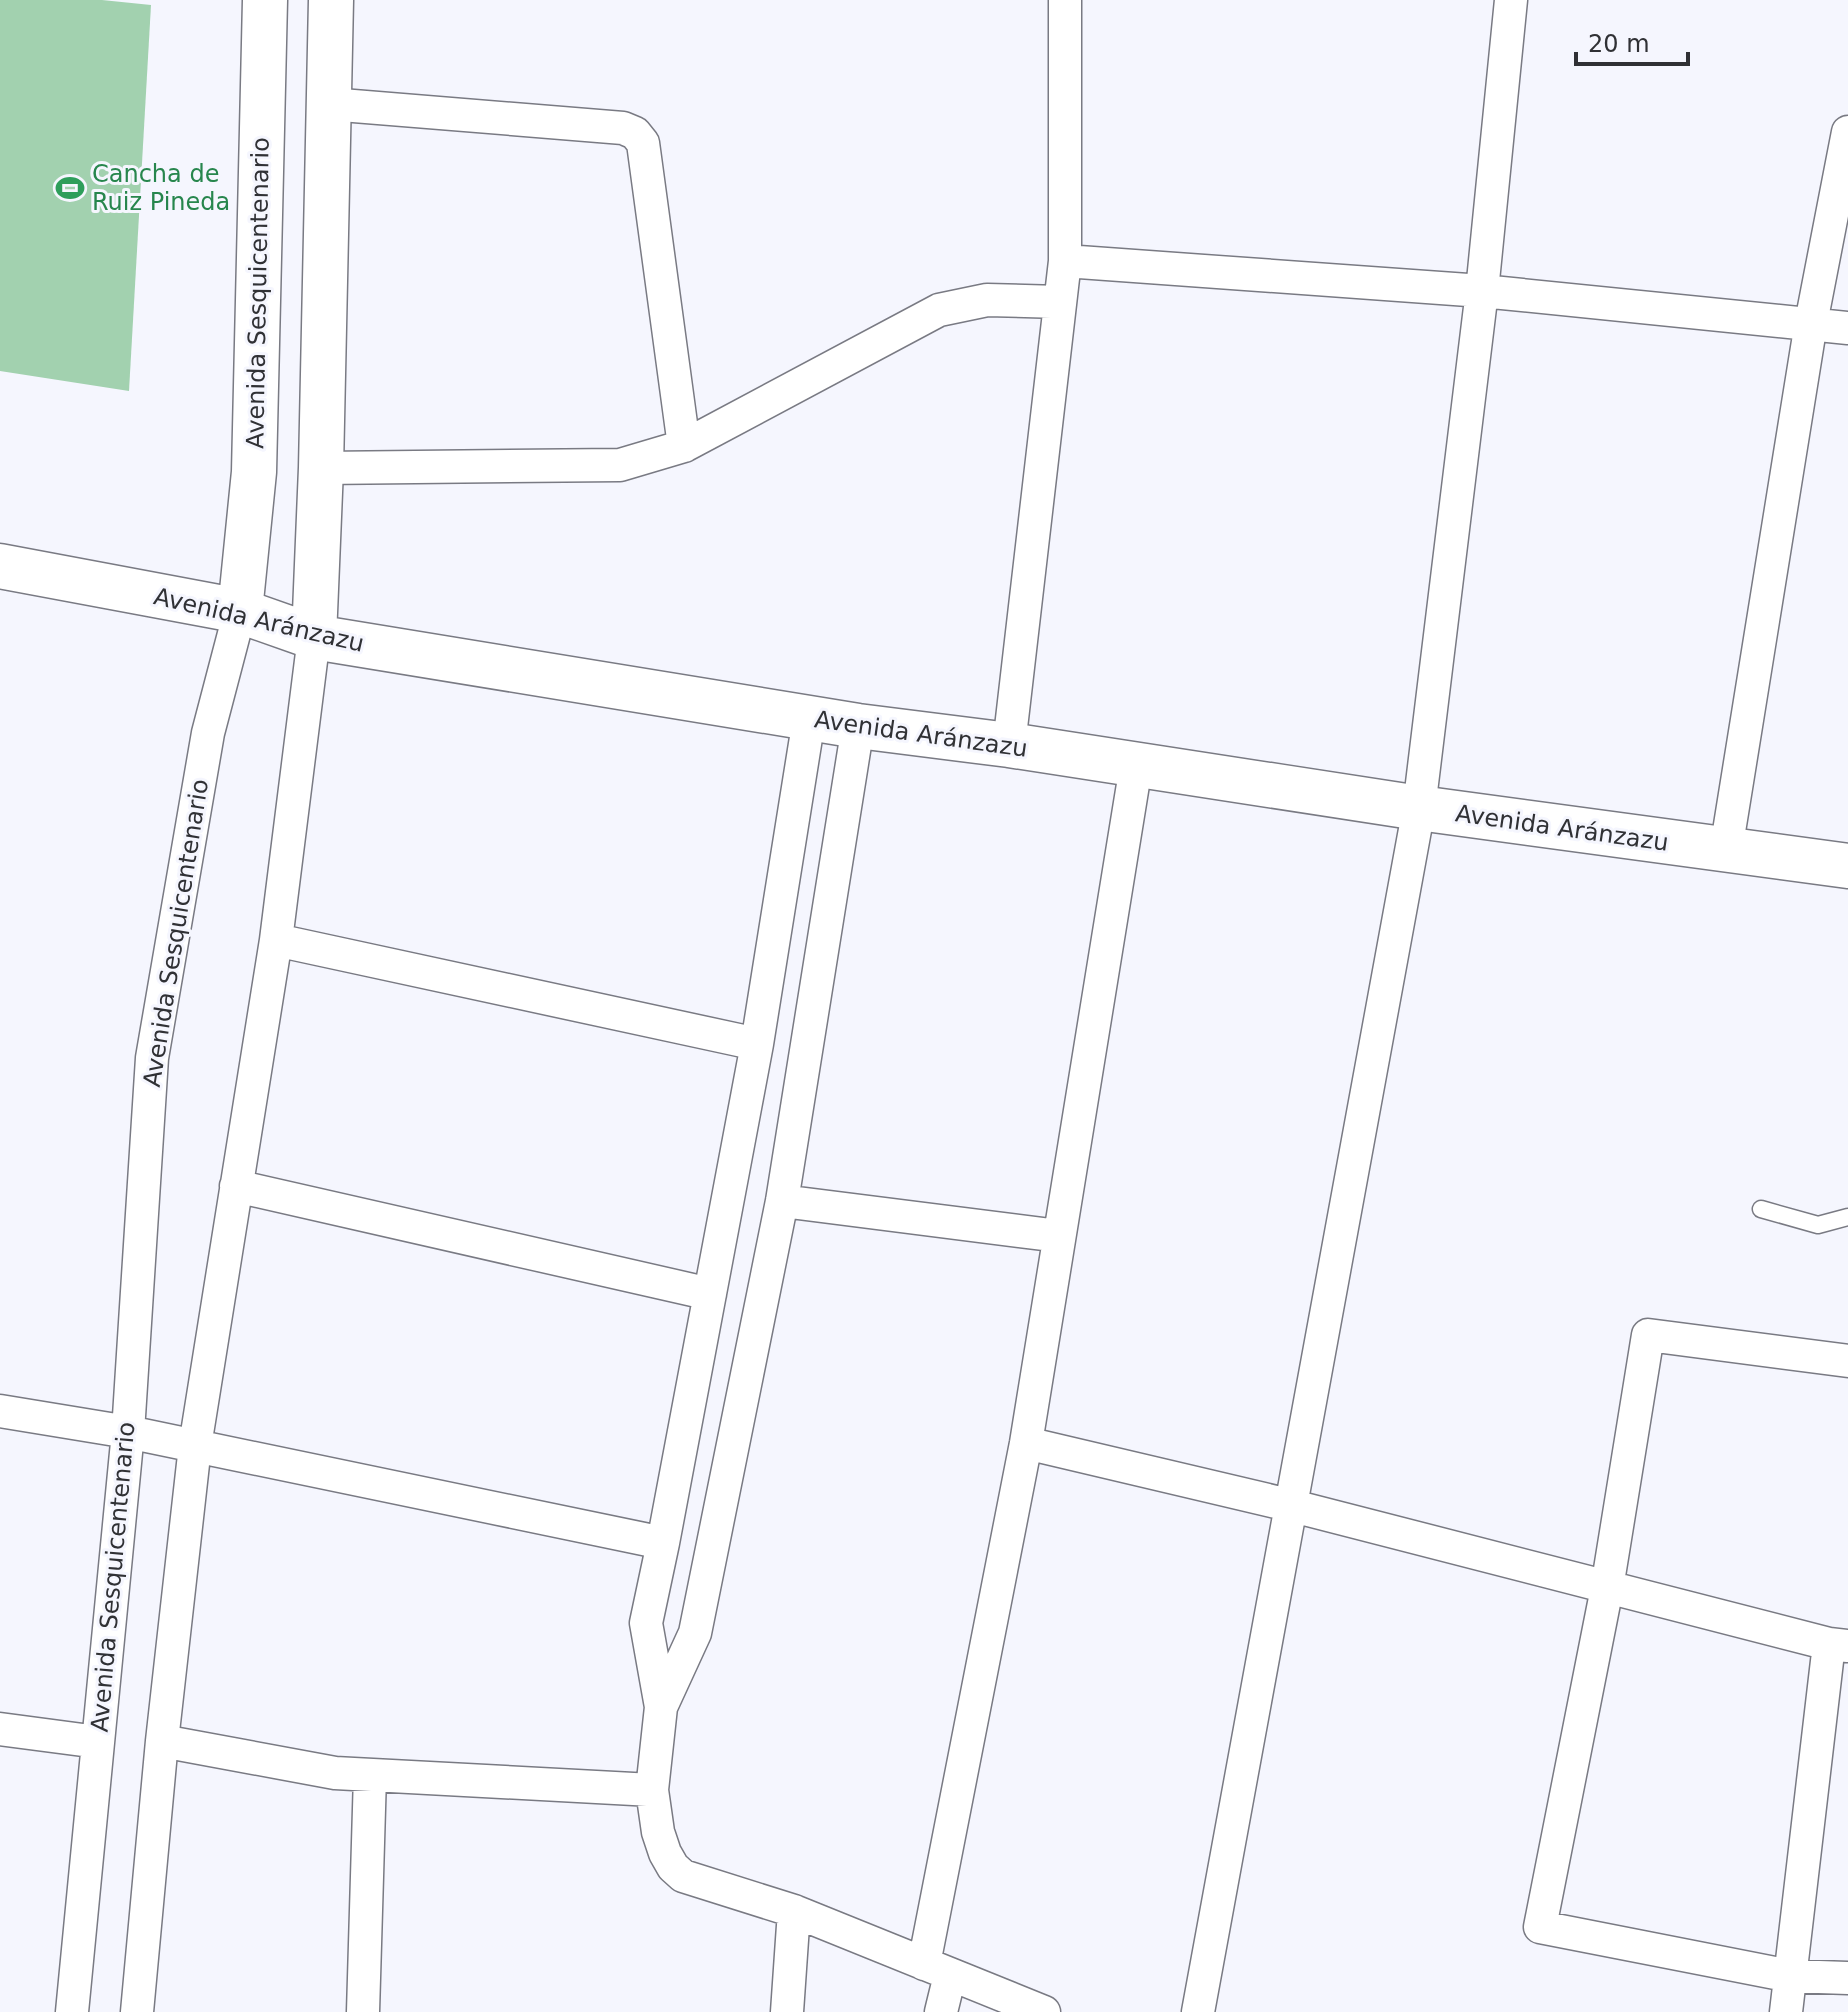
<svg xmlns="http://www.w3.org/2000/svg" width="1848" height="2012" font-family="'DejaVu Sans',sans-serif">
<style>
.green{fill:#a2d1af}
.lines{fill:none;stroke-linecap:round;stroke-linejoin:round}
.lane-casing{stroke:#797a83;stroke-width:19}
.street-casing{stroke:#797a83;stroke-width:35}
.secondary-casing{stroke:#797a83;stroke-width:47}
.lane{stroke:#fff;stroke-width:16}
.street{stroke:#fff;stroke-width:32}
.secondary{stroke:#fff;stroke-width:44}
.labels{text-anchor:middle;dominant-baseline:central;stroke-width:6;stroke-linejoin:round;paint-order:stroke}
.leisure-label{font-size:24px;fill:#27864d;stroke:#f5f6fe;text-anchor:start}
.street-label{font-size:24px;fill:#303135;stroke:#f5f6fe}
</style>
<rect width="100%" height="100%" fill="#f5f6fe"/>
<path class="green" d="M0 0H102L151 5 129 391 0 371Z"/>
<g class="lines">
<defs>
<path id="lane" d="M1761 1209 1818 1225 1848 1217"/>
<path id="street" d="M329 104 623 128 635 133 643 143 684 446
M1065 261 1482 291 1848 328
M321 468 620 465 684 446 939 310 987 300 1060 302
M809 719 757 1044 663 1543 646 1623 661 1707 652 1790 658 1832 665 1853 673 1867 683 1876 794 1911 1044 2012
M1009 745 1065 261V0
M1726 850 1811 323 1848 132
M276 940 757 1044
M236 1186 710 1294
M782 1201 1059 1236
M1848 1361 1648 1335 1607 1588 1540 1927 1790 1976 1848 1978
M0 1411 128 1432 663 1543
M1026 1443 1293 1506 1829 1644 1848 1646
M661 1707 695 1633 782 1201 858 726
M0 1729 98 1742
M162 1741 335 1773 652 1790
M924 1964 1026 1443 1136 766
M72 2012 128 1432 152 1058 208 733 240 611
M137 2012 162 1741 195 1446 276 940 314 637
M363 2012 370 1775
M787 2012 794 1911
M941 2012 950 1975
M1198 2012 1419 808 1482 291 1511 0
M1786 2012 1829 1644"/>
<path id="secondary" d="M0 566 240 611 314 637 858 726 1009 745 1419 808 1848 866
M240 611 254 472 265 0
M314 637 321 468 331 0"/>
</defs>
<use href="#lane" class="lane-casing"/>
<use href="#street" class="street-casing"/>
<use href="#secondary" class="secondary-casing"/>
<use href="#lane" class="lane"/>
<use href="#street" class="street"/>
<use href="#secondary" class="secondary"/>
</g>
<defs>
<symbol id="stadium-bare" viewBox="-9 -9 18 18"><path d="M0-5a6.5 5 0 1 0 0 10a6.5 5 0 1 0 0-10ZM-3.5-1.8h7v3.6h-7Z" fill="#2e9e5b" stroke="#f5f6fe" stroke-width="2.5" paint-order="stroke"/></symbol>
</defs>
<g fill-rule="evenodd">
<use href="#stadium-bare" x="50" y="168" width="40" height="40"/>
</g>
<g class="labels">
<g class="leisure-label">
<text x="92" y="174">Cancha de<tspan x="92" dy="28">Ruiz Pineda</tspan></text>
</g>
<g class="street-label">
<text transform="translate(258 293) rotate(-89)">Avenida Sesquicentenario</text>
<text transform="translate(259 620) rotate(13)">Avenida Aránzazu</text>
<text transform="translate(921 734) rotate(8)">Avenida Aránzazu</text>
<text transform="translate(1562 828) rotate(8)">Avenida Aránzazu</text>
<text transform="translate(176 933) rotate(-81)">Avenida Sesquicentenario</text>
<text transform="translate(113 1577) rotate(-85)">Avenida Sesquicentenario</text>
</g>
</g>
<path d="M1576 52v12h112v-12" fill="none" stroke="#303135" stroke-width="4"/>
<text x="1588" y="52" font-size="24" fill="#303135" stroke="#f5f6fe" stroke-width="6" paint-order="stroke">20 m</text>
</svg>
